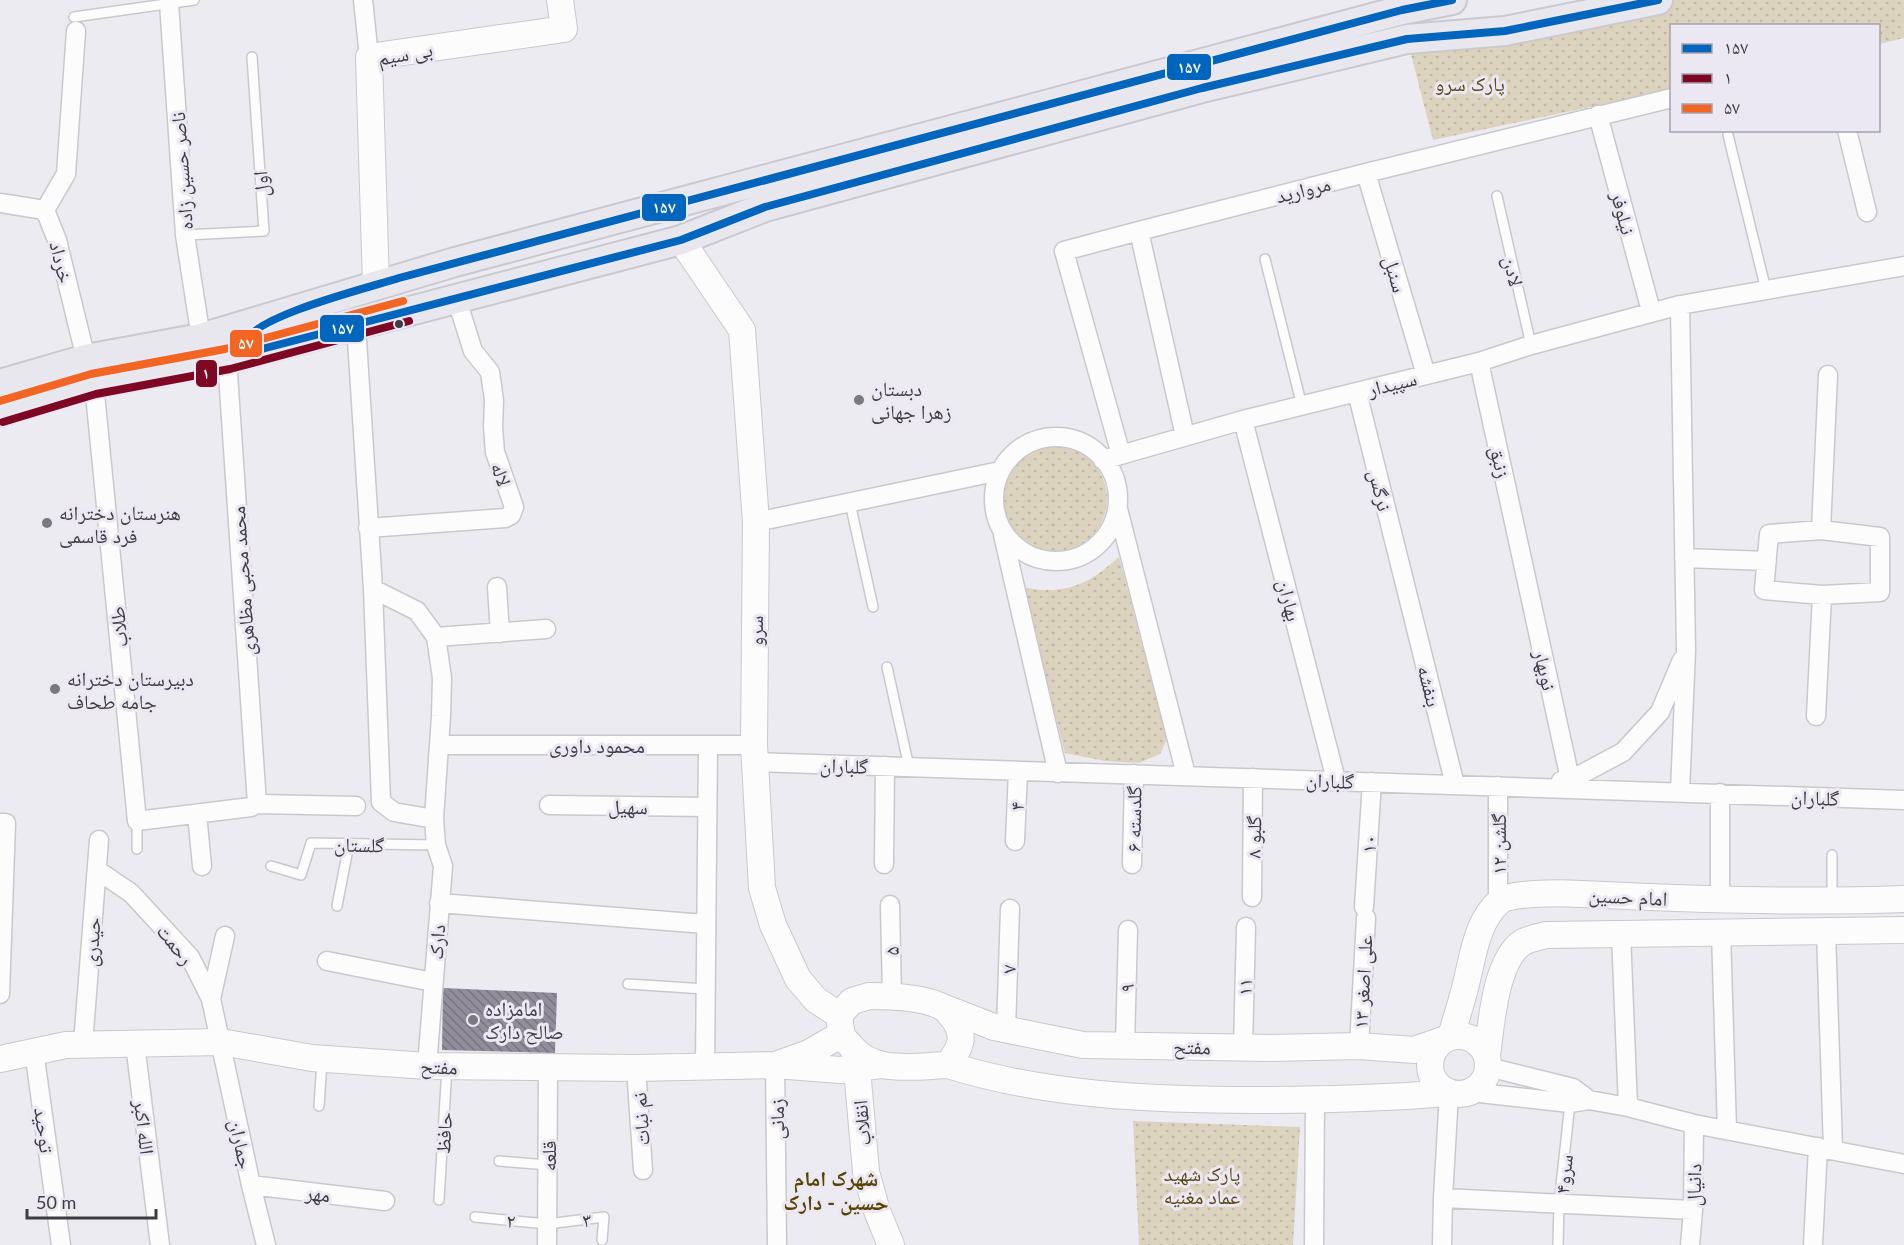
<svg xmlns="http://www.w3.org/2000/svg" width="1904" height="1245" font-family="Lato,'Noto Naskh Arabic',sans-serif">
<style>
.park{fill:url(#park-dots)}
.building{fill:url(#building-back-hatch)}
.lines{fill:none;stroke-linecap:round;stroke-linejoin:round}
.lane-casing{stroke:#c9c8cd;stroke-width:12}
.street-casing{stroke:#c9c8cd;stroke-width:21}
.secondary-casing{stroke:#c9c8cd;stroke-width:28}
.primary-casing{stroke:#cac9cd;stroke-width:32}
.lane{stroke:#fcfcfd;stroke-width:9}
.street{stroke:#fcfcfd;stroke-width:18}
.secondary{stroke:#fcfcfd;stroke-width:26}
.primary{stroke:#e9e7ee;stroke-width:28}
.bus-1-casing{stroke:#ebe8f4;stroke-width:12}
.bus-2-casing{stroke:#ebe8f4;stroke-width:12}
.bus-3-casing{stroke:#ebe8f4;stroke-width:12}
.bus-1{stroke:#0065bd;stroke-width:8}
.bus-2{stroke:#7e0724;stroke-width:8}
.bus-3{stroke:#f26522;stroke-width:8}
.bus-dot{fill:#3d3c40;stroke:#ebe8f4;stroke-width:2}
.poi-dot{fill:#7a797e;stroke:#ebe8f4;stroke-width:2}
.labels{text-anchor:middle;dominant-baseline:central;stroke-width:6;stroke-linejoin:round;paint-order:stroke}
.street-label{font-size:20px;fill:#3d3c40;stroke:#ebe8f4}
.park-label{font-size:20px;fill:#594810;stroke:#ebe8f4}
.poi-label{font-size:20px;fill:#3d3c40;stroke:#ebe8f4;text-anchor:start}
.neighbourhood-label{font-size:21px;font-weight:bold;fill:#564401;stroke:#ebe8f4}
.line-badge{stroke:#ebe8f4;stroke-width:2}
.badge-label{font-size:16px;text-anchor:middle;font-weight:bold;fill:#fff}
</style>
<defs>
<pattern id="park-dots" width="8" height="8" patternUnits="userSpaceOnUse" patternTransform="scale(1.5)"><rect width="8" height="8" fill="#dcd3be"/><path d="M2 2h.1M6 6h.1" fill="none" stroke="#beb6a4" stroke-width="1.8" stroke-linecap="round"/></pattern>
<pattern id="building-back-hatch" width="6" height="6" patternUnits="userSpaceOnUse" patternTransform="scale(1.5)"><rect width="6" height="6" fill="#918d9a"/><path d="M-1 5l2 2M0 0l6 6M5-1l2 2" fill="none" stroke="#78747f"/></pattern>
</defs>
<rect width="100%" height="100%" fill="#ecebf1"/>
<path class="park" d="M1658 0H1904V38L1879 44 1878 26H1672L1671 90 1433 140 1407 39Z
M1001 499a53 53 0 1 1 106 0a53 53 0 1 1-106 0Z
M1119 557 1167 739 1160 754 1139 763 1105 761 1065 753 1022 587C1064 596 1088 585 1119 557Z
M1133 1121 1300 1127 1293 1245H1139Z"/>
<path class="building" d="M443 988 557 993 555 1053 442 1050Z"/>
<g class="lines">
<defs>
<path id="lane" d="M74 17 194 0
M1728 135 1766 290
M1497 196 1531 345
M185 235 264 231 252 57
M1265 259 1302 406
M850 503 873 607
M887 667 909 767
M137 849V821
M271 866 301 875 311 843 436 845
M1832 898V855
M337 906 349 844
M628 984 705 989
M319 1106 322 1061
M499 1161 548 1165
M439 1200 447 1067
M475 1217 547 1224 604 1217 602 1240
M1558 1245 1559 1204 1570 1103"/>
<path id="street" d="M363 0 369 57
M169 3 185 235 201 338
M1598 115 1651 311
M1847 130 1867 212
M1366 173 1426 375
M0 203 45 210 57 240 86 359
M45 210 66 174 76 31
M356 324 373 589 381 802 394 812 434 819
M227 359 257 804
M1479 362 1570 779
M94 384 137 821 251 807 257 804 356 806
M1357 392 1455 785
M1243 420 1336 780
M1185 436 1139 231 1366 173 1672 98
M994 499a62 62 0 1 1 124 0a62 62 0 1 1-124 0Z
M1121 455 1064 251 1139 231
M1103 460 1243 420 1479 362 1531 345 1680 305 1904 266
M1118 509 1186 775
M756 522 1000 471
M368 528 505 518 511 515 514 507 495 452 493 427 494 400 490 372 473 351 456 297
M1821 530 1880 537V592L1822 595 1764 590 1769 534 1821 530 1828 375
M1003 535 1058 773
M1684 558 1767 561
M497 587 500 633
M373 589 417 611 436 637 442 678 441 716 434 819 436 845 443 866 427 1066
M436 637 546 629
M1816 716 1822 595
M440 745H754
M755 762 1904 800
M1561 781 1578 776 1623 752 1660 712 1682 660
M1680 792 1686 650 1680 305
M549 805 707 807
M197 814 202 866
M0 823H6L0 994
M1015 841 1018 771
M884 864 885 766
M1132 864 1134 774
M97 870 131 893 190 957 211 999 251 1185 266 1245
M1252 897 1253 778
M1720 900V793
M1498 902V786
M439 903 705 924
M890 905 892 997
M1364 907 1372 782
M1826 931 1833 1149
M1721 932 1727 1130
M1621 933 1628 1107
M327 961 433 982
M211 999 225 936
M1006 1029 1010 909
M83 1044 99 840
M135 1044 160 1245
M1125 1045 1128 930
M1359 1046 1366 918
M1243 1047 1246 927
M34 1051 61 1245
M775 1065 777 1245
M705 1066 708 745
M1488 1067 1573 1088 1589 1100
M636 1068 643 1170
M1471 1092 1570 1103 1589 1100 1628 1107 1694 1124 1904 1164
M1449 1093 1443 1198 1693 1210
M251 1185 385 1201
M547 1245 548 1067
M1314 1245 1315 1100
M1442 1245 1443 1198
M1690 1245 1693 1210 1694 1124
M1813 1245 1818 1147"/>
<path id="secondary" d="M681 240 742 330 756 522 754 745 762 888 773 925 798 979 816 1000 839 1015
M376 285 369 57 564 29 560 0
M869 996C890 996 926 997 944 1008 947 1010 950 1015 953 1018 967 1037 960 1048 948 1065 915 1066 872 1075 850 1045 847 1042 843 1038 842 1034 840 1028 840 1020 839 1015L852 1001Z
M945 1008 994 1027 1083 1045 1271 1048 1359 1046 1414 1050 1443 1040
M1430 1065a29 29 0 1 1 58 0a29 29 0 1 1-58 0Z
M1451 1036C1456 1019 1462 1001 1466 984 1473 956 1477 920 1500 901 1511 892 1564 893 1581 894 1688 899 1796 903 1904 899
M1487 1056C1491 1026 1495 960 1523 942 1529 939 1539 937 1546 935L1904 930
M0 1059 66 1045 221 1042 312 1058 427 1066 636 1068 775 1065 840 1070 881 1065
M781 1063 809 1053 842 1034
M948 1065C1047 1096 1155 1100 1258 1100 1322 1100 1386 1098 1449 1093
M857 1069 866 1172 877 1211 891 1245"/>
<path id="primary" d="M0 384 86 359 201 338 455 262 1402 10 1452 0
M0 412 94 384 227 359 681 240 765 207 1202 88 1407 39 1505 31 1658 0"/>
</defs>
<use href="#lane" class="lane-casing"/>
<use href="#street" class="street-casing"/>
<use href="#secondary" class="secondary-casing"/>
<use href="#primary" class="primary-casing"/>
<use href="#lane" class="lane"/>
<use href="#street" class="street"/>
<use href="#secondary" class="secondary"/>
<use href="#primary" class="primary"/>
<defs>
<path id="bus-1" d="M1452 0 1402 10 399 278C371 287 253 316 246 342L258 350 681 240 765 207 1202 88 1407 39 1505 31 1658 0"/>
<path id="bus-2" d="M3 422 96 394 230 369 409 321"/>
<path id="bus-3" d="M0 401 91 374 225 349 403 301"/>
</defs>
<use href="#bus-1" class="bus-1-casing"/>
<use href="#bus-2" class="bus-2-casing"/>
<use href="#bus-3" class="bus-3-casing"/>
<use href="#bus-1" class="bus-1"/>
<use href="#bus-2" class="bus-2"/>
<use href="#bus-3" class="bus-3"/>
</g>
<circle class="bus-dot" cx="399" cy="324" r="5"/>
<g class="poi-dot">
<circle cx="859" cy="400" r="6"/>
<circle cx="47" cy="523" r="6"/>
<circle cx="55" cy="689" r="6"/>
<circle cx="473" cy="1020" r="6"/>
</g>
<g class="labels">
<g class="street-label">
<text transform="translate(405 53) rotate(-10)">بی سیم</text>
<text transform="translate(181 171) rotate(-94)">ناصر حسین زاده</text>
<text transform="translate(260 184) rotate(-94)">اول</text>
<text transform="translate(1303 189) rotate(-14)">مروارید</text>
<text transform="translate(1624 213) rotate(75)">نیلوفر</text>
<text transform="translate(62 262) rotate(76)">خرداد</text>
<text transform="translate(1514 271) rotate(77)">لادن</text>
<text transform="translate(1396 274) rotate(74)">سنبل</text>
<text transform="translate(1392 383) rotate(-14)">سپیدار</text>
<text transform="translate(1501 462) rotate(78)">زنبق</text>
<text transform="translate(502 474) rotate(71)">لاله</text>
<text transform="translate(1381 490) rotate(76)">نرگس</text>
<text transform="translate(242 581) rotate(-94)">محمد محبی مظاهری</text>
<text transform="translate(1290 600) rotate(76)">بهاران</text>
<text transform="translate(118 627) rotate(-96)">طلاب</text>
<text transform="translate(755 631) rotate(-90)">سرو</text>
<text transform="translate(1546 670) rotate(77)">نوبهار</text>
<text transform="translate(1430 686) rotate(76)">بنفشه</text>
<text x="597" y="745">محمود داوری</text>
<text transform="translate(844 765) rotate(2)">گلباران</text>
<text transform="translate(1330 780) rotate(2)">گلباران</text>
<text transform="translate(1815 797) rotate(2)">گلباران</text>
<text transform="translate(628 806) rotate(1)">سهیل</text>
<text transform="translate(1016 806) rotate(-87)">۴</text>
<text transform="translate(1133 819) rotate(-89)">گلدسته ۶</text>
<text transform="translate(1253 837) rotate(-89)">گلبو ۸</text>
<text transform="translate(359 844) rotate(1)">گلستان</text>
<text transform="translate(1368 844) rotate(-87)">۱۰</text>
<text transform="translate(1498 844) rotate(-90)">گلشن ۱۲</text>
<text transform="translate(1628 896) rotate(3)">امام حسین</text>
<text transform="translate(91 942) rotate(-86)">حیدری</text>
<text transform="translate(436 942) rotate(-86)">دارک</text>
<text transform="translate(176 944) rotate(51)">رحمت</text>
<text transform="translate(891 951) rotate(-91)">۵</text>
<text transform="translate(1008 969) rotate(-88)">۷</text>
<text transform="translate(1362 982) rotate(-87)">علی اصغر ۱۳</text>
<text transform="translate(1244 987) rotate(-89)">۱۱</text>
<text transform="translate(1126 988) rotate(-89)">۹</text>
<text transform="translate(1192 1046) rotate(1)">مفتح</text>
<text transform="translate(439 1066) rotate(2)">مفتح</text>
<text transform="translate(640 1119) rotate(-94)">نم نبات</text>
<text transform="translate(776 1119) rotate(-90)">زمانی</text>
<text transform="translate(861 1123) rotate(-95)">انقلاب</text>
<text transform="translate(145 1127) rotate(83)">الله اکبر</text>
<text transform="translate(45 1130) rotate(82)">توحید</text>
<text transform="translate(443 1133) rotate(-87)">حافظ</text>
<text transform="translate(242 1144) rotate(78)">جماران</text>
<text transform="translate(548 1156) rotate(-90)">قلعه</text>
<text transform="translate(1563 1174) rotate(-84)">سرو۴</text>
<text transform="translate(1693 1185) rotate(-89)">دانیال</text>
<text transform="translate(318 1193) rotate(7)">مهر</text>
<text transform="translate(587 1219) rotate(-7)">۳</text>
<text transform="translate(511 1220) rotate(5)">۲</text>
</g>
<g class="park-label">
<text x="1470" y="83">پارک سرو</text>
<text x="1202" y="1173">پارک شهید<tspan x="1202" dy="23">عماد مغنیه</tspan></text>
</g>
<g class="poi-label">
<text x="871" y="388">دبستان<tspan x="871" dy="23">زهرا جهانی</tspan></text>
<text x="59" y="512">هنرستان دخترانه<tspan x="59" dy="23">فرد قاسمی</tspan></text>
<text x="67" y="678">دبیرستان دخترانه<tspan x="67" dy="23">جامه طحاف</tspan></text>
<text x="485" y="1008">امامزاده<tspan x="485" dy="23">صالح دارک</tspan></text>
</g>
<g class="neighbourhood-label">
<text x="836" y="1177">شهرک امام<tspan x="836" dy="24">حسین - دارک</tspan></text>
</g>
</g>
<g class="line-badge">
<rect x="1166" y="53" width="46" height="28" rx="6" fill="#0065bd"/>
<rect x="641" y="193" width="46" height="29" rx="6" fill="#0065bd"/>
<rect x="319" y="314" width="46" height="29" rx="6" fill="#0065bd"/>
<rect x="229" y="329" width="34" height="29" rx="6" fill="#f26522"/>
<rect x="195" y="359" width="23" height="29" rx="6" fill="#7e0724"/>
</g>
<g class="badge-label">
<text x="1189" y="73">۱۵۷</text>
<text x="664" y="213">۱۵۷</text>
<text x="342" y="334">۱۵۷</text>
<text x="246" y="349">۵۷</text>
<text x="206" y="379">۱</text>
</g>
<rect x="1670" y="24" width="210" height="108" fill="#ebe8f4" stroke="#a5a3ac" stroke-width="1.5"/>
<rect x="1682" y="44" width="30" height="9" fill="#0065bd" stroke="#a5a3ac" stroke-width="1.5"/>
<text x="1724" y="54" font-size="18" fill="#3d3c40">۱۵۷</text>
<rect x="1682" y="74" width="30" height="9" fill="#7e0724" stroke="#a5a3ac" stroke-width="1.5"/>
<text x="1724" y="84" font-size="18" fill="#3d3c40">۱</text>
<rect x="1682" y="104" width="30" height="9" fill="#f26522" stroke="#a5a3ac" stroke-width="1.5"/>
<text x="1724" y="114" font-size="18" fill="#3d3c40">۵۷</text>
<path d="M27 1209v9h129v-9" fill="none" stroke="#3d3c40" stroke-width="3"/>
<text x="36" y="1209" font-size="18" fill="#3d3c40" stroke="#ebe8f4" stroke-width="4.5" paint-order="stroke">50 m</text>
</svg>
